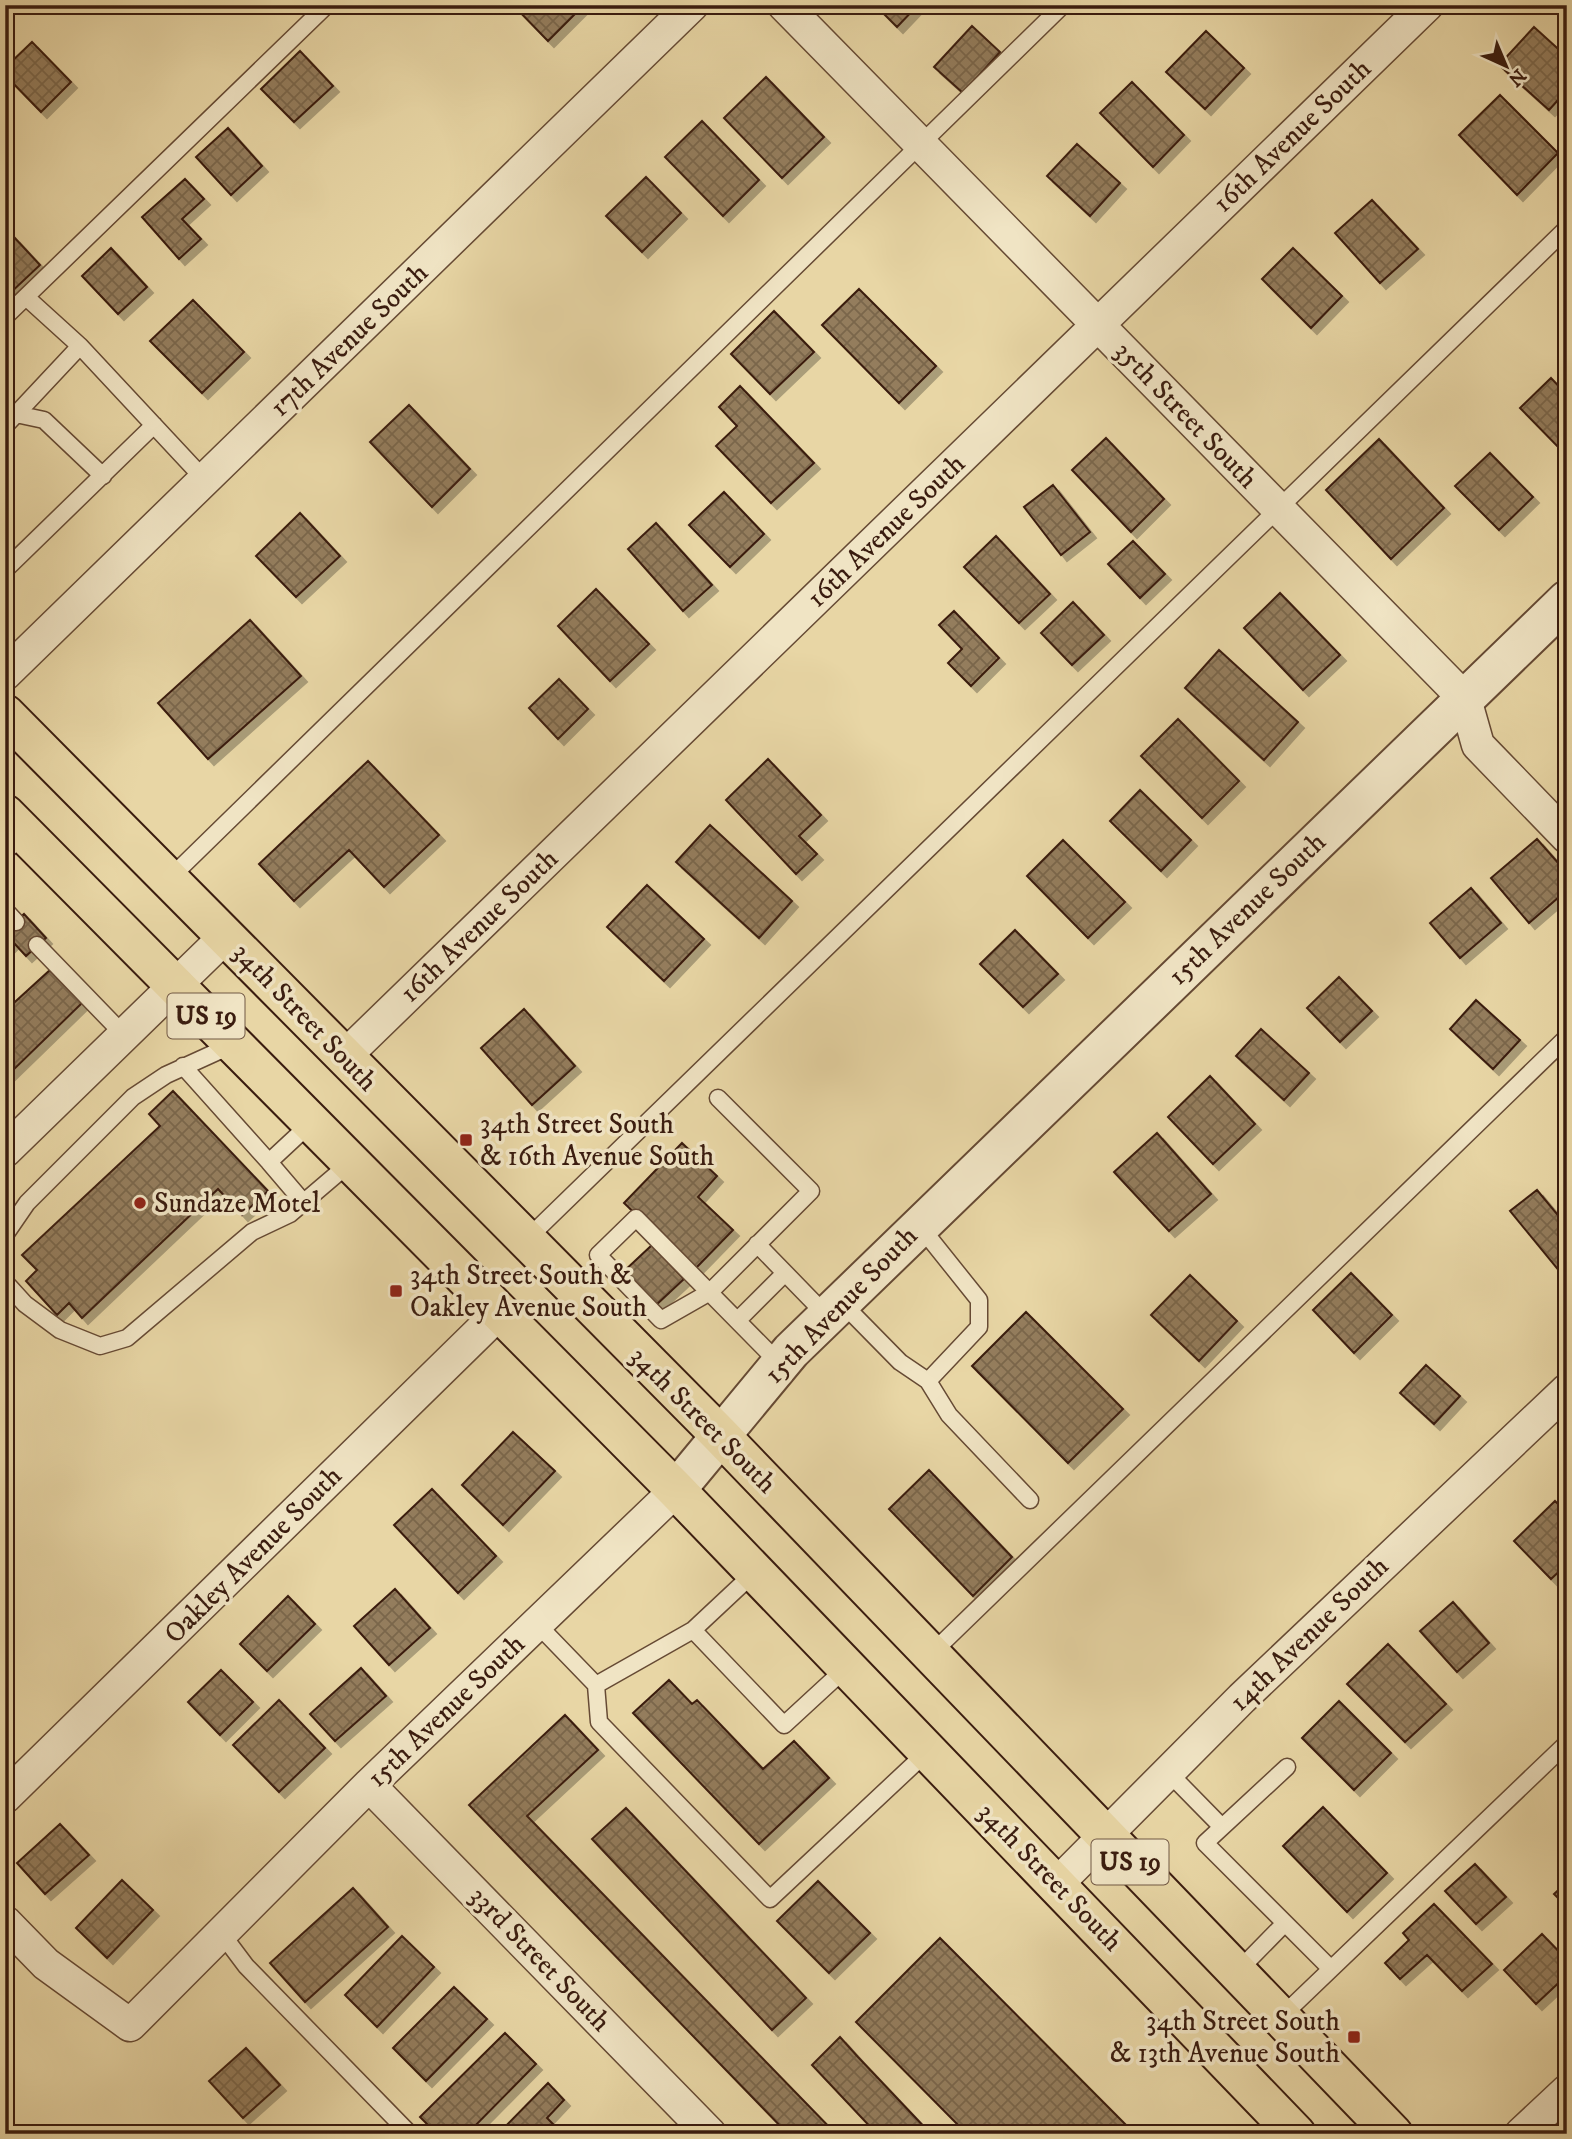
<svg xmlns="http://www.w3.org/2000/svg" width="1572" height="2139" font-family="'IM FELL DW Pica',serif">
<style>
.building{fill:url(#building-cross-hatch);stroke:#3a1c0f;stroke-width:2;filter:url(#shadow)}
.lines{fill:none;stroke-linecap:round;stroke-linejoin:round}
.service-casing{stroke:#664a34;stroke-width:19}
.minor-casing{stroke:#664a34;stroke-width:35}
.tertiary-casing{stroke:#664a34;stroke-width:42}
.trunk-casing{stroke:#3a1c0f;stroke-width:42}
.service{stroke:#f0e4c4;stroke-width:16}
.minor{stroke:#f0e4c4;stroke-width:32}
.tertiary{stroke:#f0e4c4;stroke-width:38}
.trunk{stroke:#e8d6a5;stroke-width:38}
.poi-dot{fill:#8f2418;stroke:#f0e4c4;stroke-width:2.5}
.labels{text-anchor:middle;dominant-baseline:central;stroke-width:7;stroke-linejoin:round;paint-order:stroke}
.shield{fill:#f0e4c4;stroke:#715845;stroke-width:2}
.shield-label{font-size:26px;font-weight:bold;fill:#3a1c0f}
.street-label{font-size:28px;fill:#3a1c0f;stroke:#f0e4c4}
.poi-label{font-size:28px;fill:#3a1c0f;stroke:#f0e4c4;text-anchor:start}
</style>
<defs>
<pattern id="building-cross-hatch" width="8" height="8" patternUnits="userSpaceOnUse" patternTransform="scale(1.75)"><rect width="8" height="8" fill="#947d5d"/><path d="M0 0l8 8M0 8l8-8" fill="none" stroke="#7a664b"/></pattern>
<filter id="shadow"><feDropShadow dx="6" dy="6" stdDeviation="0" flood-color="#0004"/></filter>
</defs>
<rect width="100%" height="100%" fill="#e8d6a5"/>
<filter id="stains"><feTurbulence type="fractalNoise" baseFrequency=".00286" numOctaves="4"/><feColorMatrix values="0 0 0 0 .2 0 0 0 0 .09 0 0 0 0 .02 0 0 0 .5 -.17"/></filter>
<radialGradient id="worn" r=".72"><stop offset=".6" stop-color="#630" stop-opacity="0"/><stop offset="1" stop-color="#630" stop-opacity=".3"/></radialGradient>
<path class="building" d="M513 5H580L582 7 548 41Z
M875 5H918L897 27Z
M972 26 1000 52 963 93 934 67Z
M1534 27 1567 57V90L1549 110 1499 65Z
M1206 31 1244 68 1205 109 1166 72Z
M32 42 71 82 41 112 5 75V68Z
M300 51 333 86 294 122 261 89Z
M766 77 824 137 782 178 724 118Z
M1132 82 1184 135 1153 167 1100 113Z
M1500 95 1558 153 1517 195 1459 135Z
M702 121 759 180 723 216 665 157Z
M228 128 262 166 231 195 196 157Z
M1077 144 1120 183 1090 216 1047 176Z
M646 177 681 213 642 252 606 216Z
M185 179 204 199 182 219 201 239 179 259 142 217Z
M1372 200 1418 249 1380 283 1335 233Z
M14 237 40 265 5 298V246Z
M111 248 147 287 118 314 82 276Z
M1293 248 1342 296 1311 328 1262 279Z
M859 289 936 366 899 403 822 325Z
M193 300 244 352 202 393 150 341Z
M774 311 814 352 770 394 731 354Z
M1551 378 1567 395V449L1563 452 1520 408Z
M740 386 814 463 771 503 716 446 737 426 719 407Z
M409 405 470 469 432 507 370 442Z
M1106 438 1164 499 1131 532 1072 470Z
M1379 439 1444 508 1391 559 1326 490Z
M1490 453 1533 497 1499 530 1455 486Z
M1053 485 1090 532 1061 555 1024 507Z
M724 492 764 534 730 567 689 525Z
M300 513 340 556 296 597 256 556Z
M656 523 712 585 683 611 628 549Z
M996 536 1050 594 1019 623 964 567Z
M1133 541 1165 574 1140 598 1108 564Z
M596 589 649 644 610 681 558 626Z
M1280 593 1340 655 1303 690 1244 628Z
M1073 602 1104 635 1072 665 1041 633Z
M954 611 999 658 971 686 948 663 962 649 939 625Z
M250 620 301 676 208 759 158 703Z
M1219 650 1298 722 1264 760 1185 688Z
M559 679 588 709 558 739 529 708Z
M1178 719 1239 781 1202 818 1141 756Z
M768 759 821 815 799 836 817 854 796 874 726 800Z
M368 761 439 835 384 887 349 850 294 901 259 864Z
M1140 790 1191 840 1161 871 1110 821Z
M710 825 792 901 759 938 676 862Z
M1537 839 1567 873V890L1529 923 1491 878Z
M1063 840 1125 902 1088 938 1027 876Z
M647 885 704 939 664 981 607 927Z
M1471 888 1501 923 1460 958 1430 923Z
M24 914 46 938 26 956 13 942 5 950V927L7 929Z
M1015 930 1058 974 1023 1007 980 964Z
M50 970 82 1003 5 1078V1011Z
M1339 977 1372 1011 1340 1042 1307 1008Z
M1476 1000 1520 1040 1493 1069 1450 1029Z
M524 1009 575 1066 532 1105 481 1048Z
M1261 1029 1309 1073 1284 1100 1236 1056Z
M1210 1076 1255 1124 1213 1164 1168 1117Z
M173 1091 268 1191 242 1215 218 1189 82 1318 69 1303 57 1315 26 1281 37 1270 22 1255 160 1126 149 1114Z
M1157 1133 1211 1194 1169 1231 1114 1172Z
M682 1143 717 1176 698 1197 733 1230 694 1270 624 1203Z
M1537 1190 1567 1226 1565 1278 1510 1211Z
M652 1245 684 1279 655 1306 622 1273Z
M1351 1273 1392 1315 1354 1353 1313 1310Z
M1190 1275 1237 1321 1199 1361 1151 1315Z
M1026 1312 1123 1409 1068 1463 972 1366Z
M1426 1365 1460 1396 1434 1424 1400 1393Z
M513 1432 555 1471 503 1525 462 1485Z
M929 1470 1012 1557 973 1596 889 1509Z
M432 1489 496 1556 458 1593 394 1525Z
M1555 1501 1567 1513V1564L1551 1579 1514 1541Z
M395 1589 430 1628 389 1665 354 1626Z
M288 1596 315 1624 267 1671 240 1644Z
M1453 1602 1489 1643 1457 1672 1420 1631Z
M1388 1644 1446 1704 1405 1742 1347 1684Z
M361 1668 386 1696 335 1741 310 1714Z
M221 1670 253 1702 220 1735 188 1702Z
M669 1680 692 1704 697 1700 763 1769 794 1741 829 1778 759 1844 633 1713Z
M279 1700 325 1748 279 1792 233 1745Z
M1339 1701 1391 1753 1354 1790 1302 1738Z
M565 1715 598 1750 527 1816 836 2134H788L469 1805Z
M1323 1807 1387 1873 1347 1912 1283 1846Z
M626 1808 806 1998 772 2030 592 1839Z
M60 1824 89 1855 45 1894 17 1863Z
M1475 1864 1506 1897 1476 1924 1445 1891Z
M122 1880 153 1910 107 1958 76 1928Z
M818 1881 870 1933 829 1973 777 1921Z
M1567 1882V1907L1554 1894Z
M353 1888 388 1927 305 2002 270 1963Z
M1434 1904 1492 1964 1462 1991 1427 1955 1400 1979 1385 1963 1409 1940 1403 1933Z
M1542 1934 1567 1960V1975L1536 2004 1504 1970Z
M402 1936 434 1967 377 2027 345 1995Z
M940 1938 1135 2134H967L856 2022Z
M454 1987 487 2019 426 2081 393 2048Z
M505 2033 536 2064 467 2134H437L420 2117Z
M840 2037 858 2057 931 2134H877L812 2065Z
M246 2048 280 2085 243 2118 209 2081Z
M548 2083 564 2100 547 2118 563 2134H498Z"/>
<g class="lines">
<defs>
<path id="service" d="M26 297 80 346 205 480
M5 317 327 5
M16 414 44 420 103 476
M5 426 80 346
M5 570 154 425
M5 852 24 833
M169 879 1063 5
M5 910 16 922
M37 945 124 1035
M183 1066 269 1162
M718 1098 811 1191 710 1292 661 1320 598 1255 636 1218 780 1364
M304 1203 269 1162 312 1122
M5 1235 27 1203 133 1097 166 1075 232 1045
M526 1240 1567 228
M757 1244 827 1316
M5 1282 25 1304 60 1330 100 1346 127 1338 252 1232 290 1214 351 1162
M841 1302 900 1362 928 1381 979 1327V1300L919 1225
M738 1320 785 1273
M928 1381 949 1415 1030 1500
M537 1624 596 1685 693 1630 784 1725 847 1667
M693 1630 755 1572
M931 1654 1567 1037
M596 1685 599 1722 770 1899 928 1751
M1287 1767 1205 1843 1331 1969
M1168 1772 1222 1827
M222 1934 246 1966 410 2134
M1237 1972 1285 1923
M1281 2017 1567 1743"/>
<path id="minor" d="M784 5 1465 699 1478 745 1567 837
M5 674 692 5
M344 1057 1427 5
M5 1151 226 936
M369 1785 710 2134
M5 1797 500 1312
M1057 1884 1242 1698 1567 1390
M5 1922 46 1964 130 2025 369 1785 676 1490
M1521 2134 1567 2091"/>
<path id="tertiary" d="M676 1490 791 1351 1567 600"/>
<path id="trunk" d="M5 714 719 1434 1393 2134
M5 814 676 1490 1296 2134"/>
</defs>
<use href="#service" class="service-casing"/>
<use href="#minor" class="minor-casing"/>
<use href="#tertiary" class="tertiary-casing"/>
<use href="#trunk" class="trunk-casing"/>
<use href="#service" class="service"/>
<use href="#minor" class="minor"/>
<use href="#tertiary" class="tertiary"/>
<use href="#trunk" class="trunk"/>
</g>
<g class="poi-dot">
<rect x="459" y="1133" width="14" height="14" rx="3.5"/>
<circle cx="140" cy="1203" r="7"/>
<rect x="389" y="1284" width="14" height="14" rx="3.5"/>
<rect x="1347" y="2030" width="14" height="14" rx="3.5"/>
</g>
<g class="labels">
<g class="shield">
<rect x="167.5" y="993.5" width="77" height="45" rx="5"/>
<rect x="1091.5" y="1839.5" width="77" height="45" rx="5"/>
</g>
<g class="shield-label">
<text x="206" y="1016">US 19</text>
<text x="1130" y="1862">US 19</text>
</g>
<g class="street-label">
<text transform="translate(1292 136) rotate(-44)">16th Avenue South</text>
<text transform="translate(349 340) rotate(-44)">17th Avenue South</text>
<text transform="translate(1186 415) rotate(46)">35th Street South</text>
<text transform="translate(886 531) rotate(-44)">16th Avenue South</text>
<text transform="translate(1247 909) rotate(-44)">15th Avenue South</text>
<text transform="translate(479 926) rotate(-44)">16th Avenue South</text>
<text transform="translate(305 1017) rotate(46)">34th Street South</text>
<text transform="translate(841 1305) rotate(-46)">15th Avenue South</text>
<text transform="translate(703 1420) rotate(45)">34th Street South</text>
<text transform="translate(253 1555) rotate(-45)">Oakley Avenue South</text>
<text transform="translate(1309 1634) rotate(-44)">14th Avenue South</text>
<text transform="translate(446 1711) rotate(-44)">15th Avenue South</text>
<text transform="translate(1050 1877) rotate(46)">34th Street South</text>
<text transform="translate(540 1959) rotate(46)">33rd Street South</text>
</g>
<g class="poi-label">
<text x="480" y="1124">34th Street South<tspan x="480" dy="32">&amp; 16th Avenue South</tspan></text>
<text x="154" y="1203">Sundaze Motel</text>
<text x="410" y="1275">34th Street South &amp;<tspan x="410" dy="32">Oakley Avenue South</tspan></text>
<text x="1340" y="2021" text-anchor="end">34th Street South<tspan x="1340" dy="32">&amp; 13th Avenue South</tspan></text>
</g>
</g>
<rect width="1572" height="2139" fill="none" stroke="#e8d6a5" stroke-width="28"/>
<rect x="7" y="7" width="1558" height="2125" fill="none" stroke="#3a1c0f" stroke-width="3.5"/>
<rect x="14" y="14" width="1544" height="2111" fill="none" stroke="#3a1c0f" stroke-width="2"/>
<g transform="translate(1506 66) rotate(136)" stroke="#f0e4c4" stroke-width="5" paint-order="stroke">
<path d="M0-5L12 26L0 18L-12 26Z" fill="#3a1c0f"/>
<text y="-10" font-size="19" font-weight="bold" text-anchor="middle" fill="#3a1c0f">N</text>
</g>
<rect width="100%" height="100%" filter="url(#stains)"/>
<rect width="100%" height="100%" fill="url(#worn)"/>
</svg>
